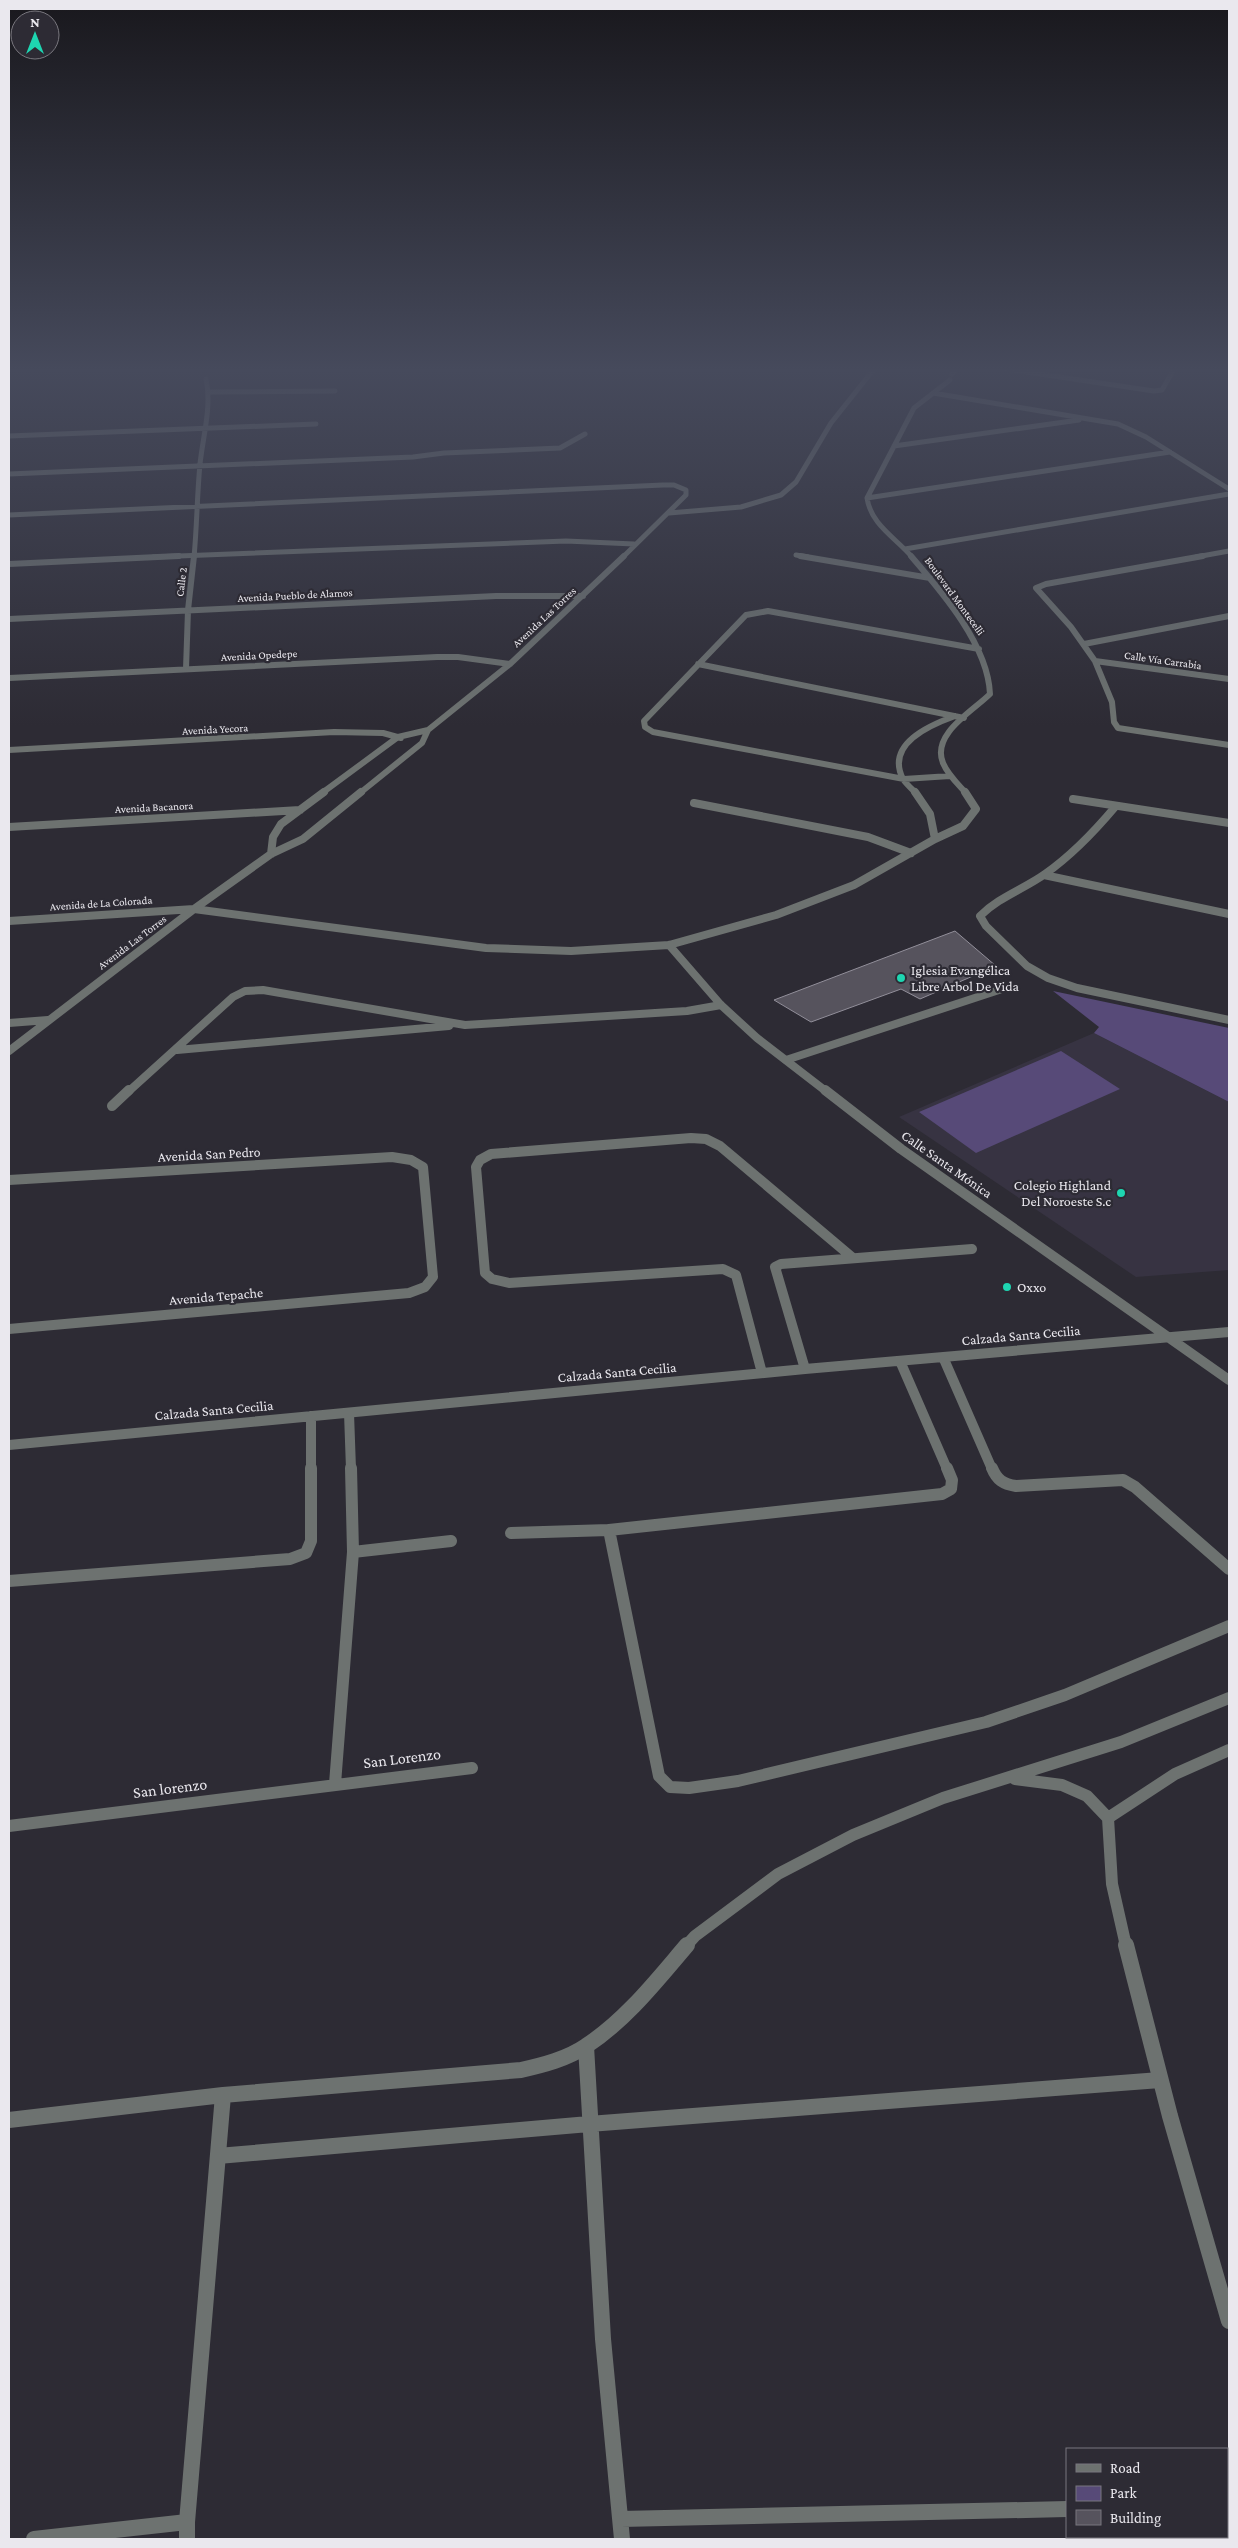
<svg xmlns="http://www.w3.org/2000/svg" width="1238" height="2548" font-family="'Crimson Pro',serif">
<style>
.built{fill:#373342}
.green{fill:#574a78}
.building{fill:#56535d;stroke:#928f9a}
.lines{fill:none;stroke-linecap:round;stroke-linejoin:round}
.service{stroke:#6d7270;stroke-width:8}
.minor-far5{stroke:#6d7270;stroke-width:5}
.minor-far4{stroke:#6d7270;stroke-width:6}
.minor-far3{stroke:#6d7270;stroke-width:8}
.minor-far2{stroke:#6d7270;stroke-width:10}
.minor-far1{stroke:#6d7270;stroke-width:12}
.minor{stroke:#6d7270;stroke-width:16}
.poi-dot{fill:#1ed5b1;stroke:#2d2b34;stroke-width:2}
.labels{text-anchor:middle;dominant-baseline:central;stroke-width:4.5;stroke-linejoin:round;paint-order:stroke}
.far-street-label{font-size:11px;fill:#eae8ee;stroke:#2d2b34}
.poi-label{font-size:14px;fill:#eae8ee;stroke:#2d2b34;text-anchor:start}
.street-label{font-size:14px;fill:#eae8ee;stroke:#2d2b34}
.near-street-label{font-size:16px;fill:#eae8ee;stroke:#2d2b34}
</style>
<rect width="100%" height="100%" fill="#2d2b34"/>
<path class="built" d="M1094 1033 1229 1102V1270L1136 1277 899 1117Z"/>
<path class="green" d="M1053 991 1229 1028V1102L1094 1033 1099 1027Z
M1061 1051 1120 1089 976 1153 919 1112Z"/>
<path class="building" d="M955 931 996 966 920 999 901 989 811 1022 774 1000Z"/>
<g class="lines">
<path class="service" d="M694 803 868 837 911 853
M786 1060 999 990"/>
<path class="minor-far5" d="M1006 369 1154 391 1162 390 1174 369
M952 374 956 369
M209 392 335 391
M933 393 1118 424 1146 437 1229 489
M9 436 316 424
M894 446 1079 420
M9 474 413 457 444 453 560 448 585 434
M867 498 1170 452
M669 513 741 507 781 495 796 482 831 423 874 369
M9 515 663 485H674L686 490V495L623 557
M905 549 1229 494
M796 555 808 557
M153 557 566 541 634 544
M194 557C197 526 197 495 200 464 203 436 212 406 206 379
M912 557C896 538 871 525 867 498L914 408 950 380
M1196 557 1229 551"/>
<path class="minor-far4" d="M800 556 930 578
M911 556C942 592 988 645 990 694 973 711 931 734 943 763 948 775 958 784 966 793
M1203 556 1046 584 1036 588 1071 627 1095 661 1112 702 1114 722 1118 728 1229 745
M9 564 179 556
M9 619 496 596H583
M1084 644 1229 616
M1095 661 1229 679
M698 664 964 718
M186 669 188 610 194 556
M9 678 437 657H458L510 664
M9 750 334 732 383 733 401 738
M950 776 904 779 653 732 645 727 644 721 746 615 768 611 979 649
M322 793 398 737 428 730 510 664 624 556
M360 793 422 743 428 730
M916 793C912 789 906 784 903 779 885 744 930 725 955 716"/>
<path class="minor-far3" d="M915 792 930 814 935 839
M1073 799 1229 823
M1115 807C1094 832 1072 855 1045 874 1024 889 999 897 980 916L986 926 1027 966 1048 978 1077 988 1229 1020
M9 827 300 810
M271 854 273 837 281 824 324 792
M1044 875 1229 914
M9 921 194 909 486 948 571 951 669 945 776 915 854 885 935 839 963 826 976 809 965 792
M669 945 721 1005 757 1038 827 1092
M9 1023 48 1020
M177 1050 449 1026
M9 1051 194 909 271 854 303 839 361 792
M128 1092 233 997 245 991 263 990 465 1025 687 1011 721 1005"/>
<path class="minor-far2" d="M825 1090 901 1149 1229 1380
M112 1106 129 1090
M9 1180 392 1157 411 1160 423 1167 433 1277 425 1287 409 1293 9 1329
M943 1357 992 1469
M900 1361 947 1469
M805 1369 775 1267 781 1264 972 1249
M762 1373 736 1275 723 1269 509 1283 492 1279 485 1273 476 1167 480 1160 491 1154 691 1138 706 1139 720 1146 853 1258
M349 1413 351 1469
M311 1416V1469
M9 1445 805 1369 1229 1332"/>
<path class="minor-far1" d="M992 1468C997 1480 1003 1484 1016 1486L1123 1480 1135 1487 1229 1569
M609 1530 659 1776 670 1787 689 1788 738 1781 986 1722 1065 1695 1229 1626
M511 1533 609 1530 942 1494 951 1489 952 1480 947 1468
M353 1552 451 1541
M9 1581 290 1559 306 1553 311 1541V1468
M1015 1779 1062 1785 1087 1796 1108 1818 1112 1884 1126 1946
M335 1784 353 1552 351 1468
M1108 1818 1175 1774 1229 1750
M9 1826 472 1768
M686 1946 695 1936 778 1874 853 1835 943 1798 1121 1742 1229 1698"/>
<path class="minor" d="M1126 1945 1170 2116 1229 2321
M586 2046 603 2339 622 2539
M9 2120 223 2095 521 2070C543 2065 567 2059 586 2046 626 2020 657 1980 687 1945
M218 2156 589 2124 1160 2080
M1227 2506H1229
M621 2519 1067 2509
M187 2522V2539
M34 2539 187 2522 223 2095"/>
</g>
<linearGradient id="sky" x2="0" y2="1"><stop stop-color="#19181d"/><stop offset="0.51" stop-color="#464a5c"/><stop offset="1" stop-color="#464a5c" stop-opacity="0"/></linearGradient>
<rect width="1238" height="726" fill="url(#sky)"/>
<g class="poi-dot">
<circle cx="901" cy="978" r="5"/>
<circle cx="1121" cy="1193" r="5"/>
<circle cx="1007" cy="1287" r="5"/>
</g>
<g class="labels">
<g class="far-street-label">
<text transform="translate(181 582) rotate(-83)">Calle 2</text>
<text transform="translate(295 595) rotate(-3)">Avenida Pueblo de Alamos</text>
<text transform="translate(955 596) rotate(54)">Boulevard Montecelli</text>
<text transform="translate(544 617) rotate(-43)">Avenida Las Torres</text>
<text transform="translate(259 655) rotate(-3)">Avenida Opedepe</text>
<text transform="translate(1163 660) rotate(8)">Calle Vía Carrabia</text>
<text transform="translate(215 729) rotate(-3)">Avenida Yecora</text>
<text transform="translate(154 807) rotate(-3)">Avenida Bacanora</text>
<text transform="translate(101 903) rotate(-4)">Avenida de La Colorada</text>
<text transform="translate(132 942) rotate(-37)">Avenida Las Torres</text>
</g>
<g class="poi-label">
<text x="911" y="970">Iglesia Evangélica<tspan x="911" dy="16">Libre Arbol De Vida</tspan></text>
<text x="1111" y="1185" text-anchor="end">Colegio Highland<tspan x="1111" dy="16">Del Noroeste S.c</tspan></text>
<text x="1017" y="1287">Oxxo</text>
</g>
<g class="street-label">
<text transform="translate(209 1154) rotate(-3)">Avenida San Pedro</text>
<text transform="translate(947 1164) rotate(35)">Calle Santa Mónica</text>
<text transform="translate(216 1296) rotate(-5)">Avenida Tepache</text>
<text transform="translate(1021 1335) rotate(-5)">Calzada Santa Cecilia</text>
<text transform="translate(617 1372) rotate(-5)">Calzada Santa Cecilia</text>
<text transform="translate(214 1410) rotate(-5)">Calzada Santa Cecilia</text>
</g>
<g class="near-street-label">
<text transform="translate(402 1758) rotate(-7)">San Lorenzo</text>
<text transform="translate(170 1788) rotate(-7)">San lorenzo</text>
</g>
</g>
<rect width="1238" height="2548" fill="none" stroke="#eae8ee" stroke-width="20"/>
<rect x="1066" y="2448" width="162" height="90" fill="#2d2b34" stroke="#79777e"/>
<rect x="1076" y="2464" width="25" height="8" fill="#6d7270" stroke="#79777e"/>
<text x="1110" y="2473" font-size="15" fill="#eae8ee">Road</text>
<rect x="1076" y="2486" width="25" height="15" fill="#574a78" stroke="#79777e"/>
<text x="1110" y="2498" font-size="15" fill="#eae8ee">Park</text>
<rect x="1076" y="2510" width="25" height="15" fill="#56535d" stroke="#79777e"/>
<text x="1110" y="2523" font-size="15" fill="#eae8ee">Building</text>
<g transform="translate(35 35)"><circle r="24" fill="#2d2b34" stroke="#79777e"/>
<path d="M0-4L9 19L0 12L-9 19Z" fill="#1ed5b1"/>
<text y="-8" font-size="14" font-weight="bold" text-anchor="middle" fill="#eae8ee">N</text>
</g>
</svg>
